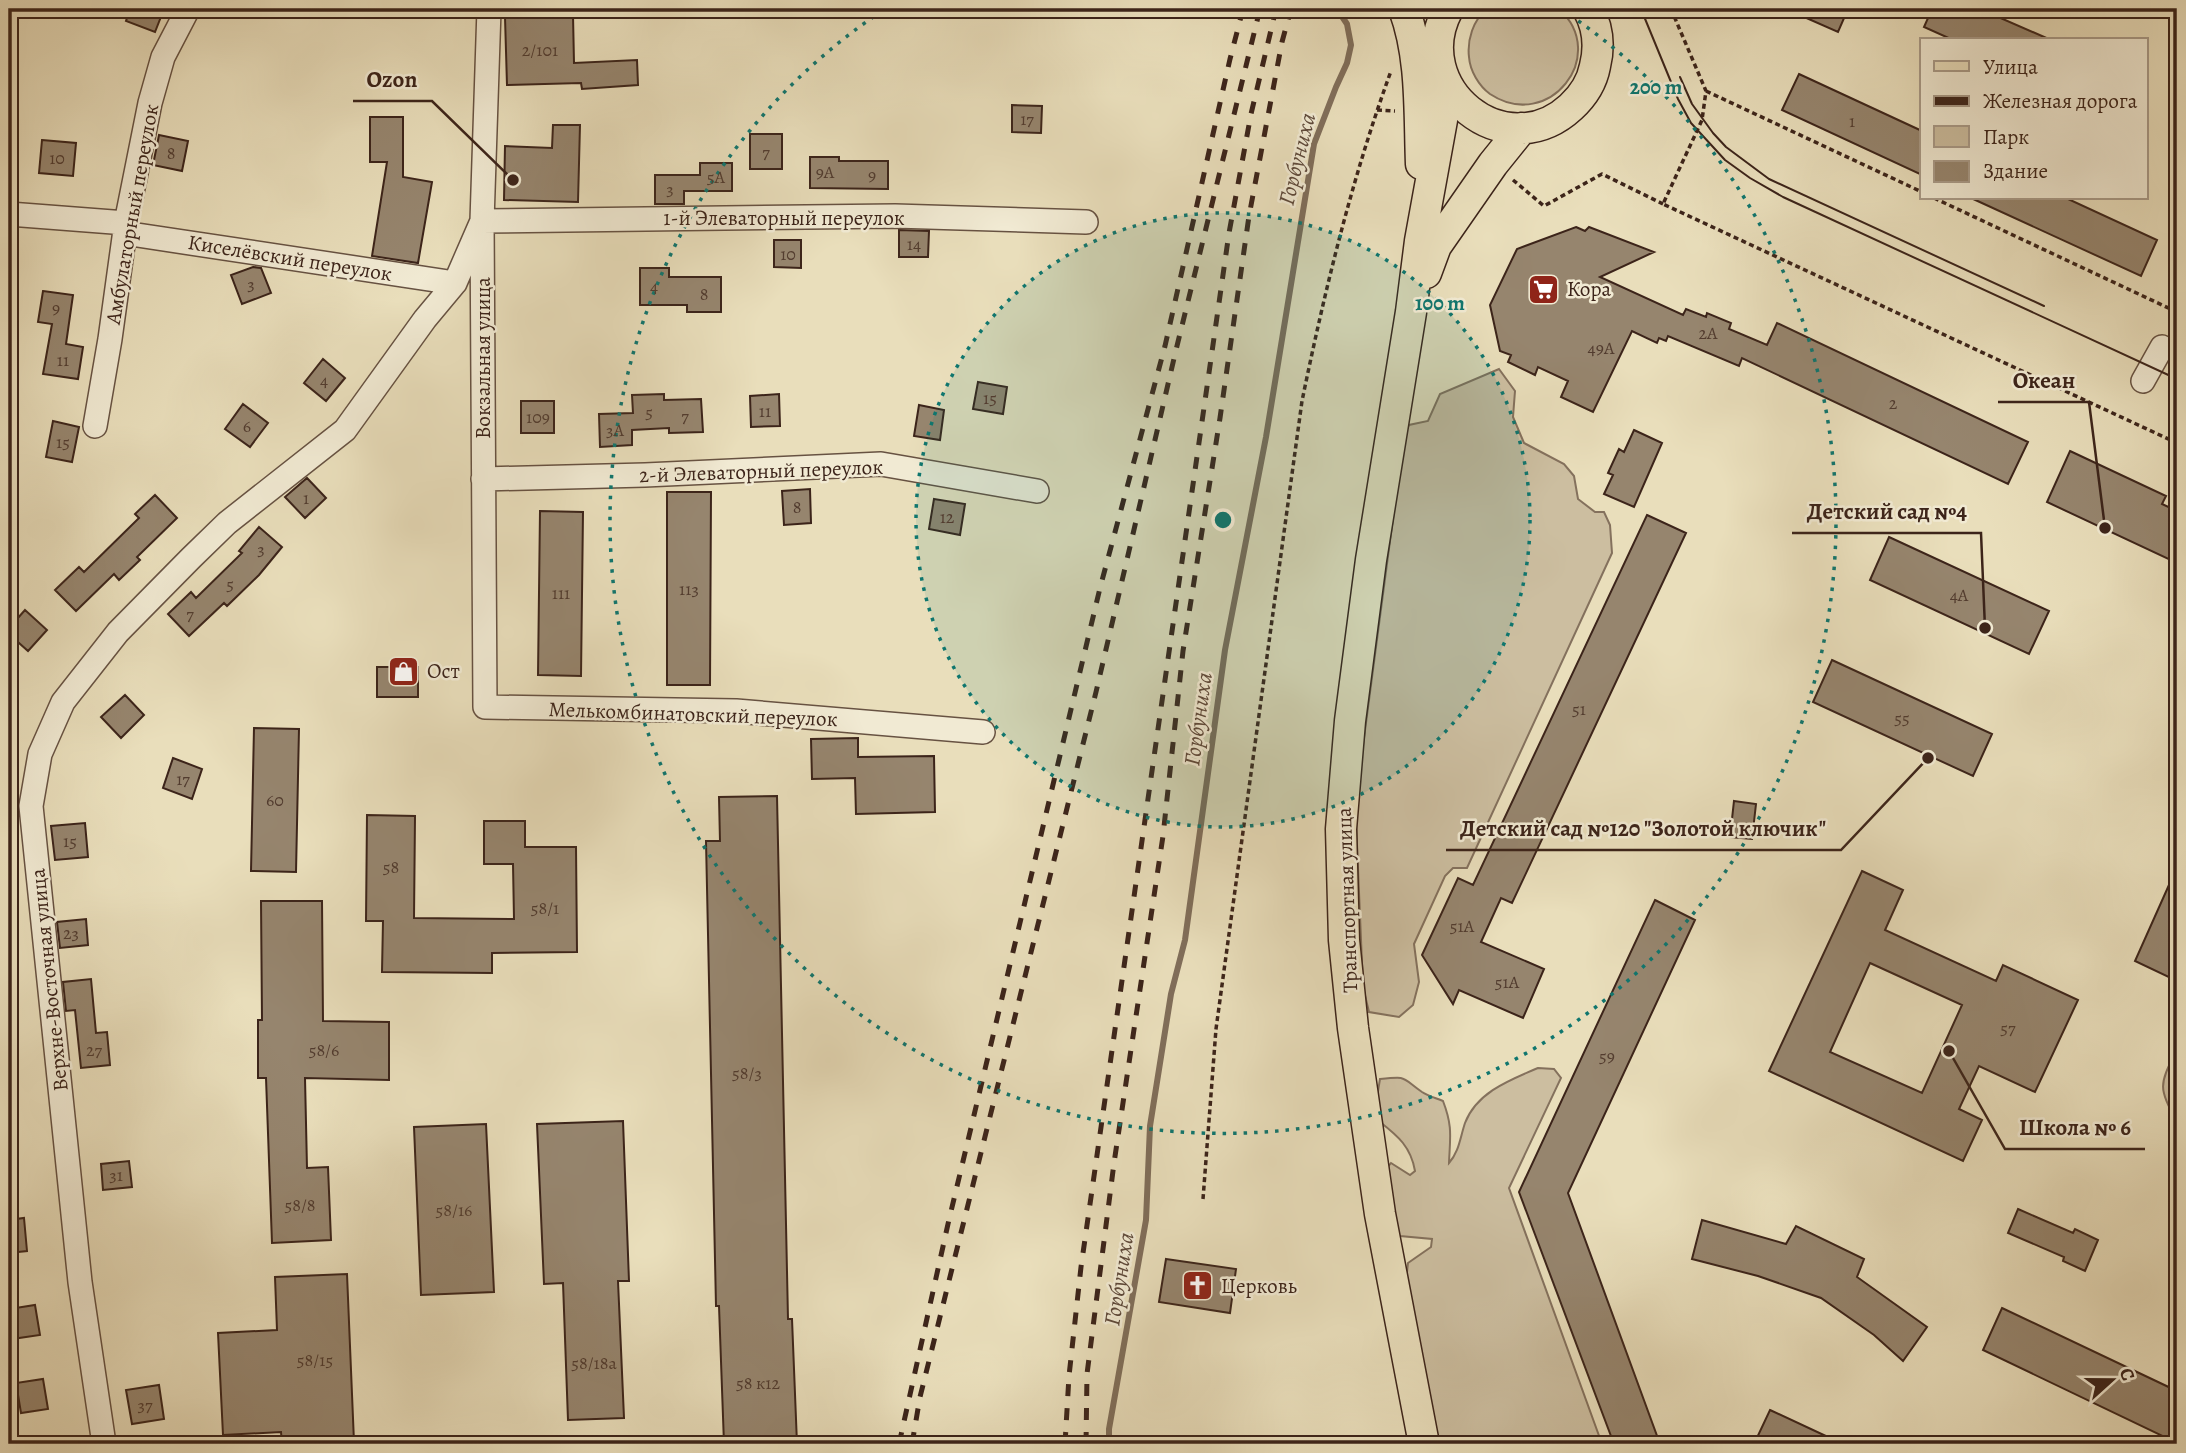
<svg xmlns="http://www.w3.org/2000/svg" width="2186" height="1453" font-family="Alegreya,serif">
<style>
.green{fill:#ccbea0;stroke:#84715d;stroke-width:2}
.lines{fill:none;stroke-linecap:round;stroke-linejoin:round}
.stream{stroke:#806e5a;stroke-width:6}
.building{fill:#96856e;stroke:#3c241a;stroke-width:2;fill-rule:evenodd}
.minor-casing{stroke:#675242;stroke-width:26}
.major-casing{stroke:#3c241a;stroke-width:33}
.path{stroke:#3c241a;stroke-width:3.5;stroke-dasharray:5 3.5;stroke-linecap:butt}
.minor{stroke:#f1ead3;stroke-width:23}
.major{stroke:#e9debb;stroke-width:30}
.tram{stroke:#3c241a;stroke-width:2}
.rail{stroke:#3c241a;stroke-width:5;stroke-dasharray:12 12;stroke-linecap:butt}
.ring{fill:none;stroke:#0f766e;stroke-width:3.5;stroke-dasharray:3.5 7}
.labels{text-anchor:middle;dominant-baseline:central;stroke-width:5;stroke-linejoin:round;paint-order:stroke}
.number-label{font-size:18px;fill:#523c2f}
.street-label{font-size:21px;fill:#3c241a;stroke:#f1ead3}
.poi-label{font-size:21px;fill:#3c241a;stroke:#f1ead3;text-anchor:start}
.water-label{font-size:23px;font-style:italic;fill:#5e493a;stroke:#f1ead3}
.centre{fill:#0f766e;stroke:#f1ead3;stroke-width:3.5}
.ring-label{font-size:21px;text-anchor:middle;font-weight:bold;fill:#0f766e;stroke:#f1ead3;stroke-width:5;stroke-linejoin:round;paint-order:stroke}
.leader{fill:none;stroke:#3c241a;stroke-width:2.5}
.callout-dot{fill:#3c241a;stroke:#f1ead3;stroke-width:2.5}
.callout-label{font-size:23px;text-anchor:middle;font-weight:bold;fill:#3c241a;stroke:#f1ead3;stroke-width:5;stroke-linejoin:round;paint-order:stroke}
</style>
<rect width="100%" height="100%" fill="#e9debb"/>
<filter id="stains"><feTurbulence type="fractalNoise" baseFrequency=".00286" numOctaves="4"/><feColorMatrix values="0 0 0 0 .2 0 0 0 0 .09 0 0 0 0 .02 0 0 0 .5 -.17"/></filter>
<radialGradient id="worn" r=".72"><stop offset=".6" stop-color="#630" stop-opacity="0"/><stop offset="1" stop-color="#630" stop-opacity=".3"/></radialGradient>
<path class="green" d="M1487 9H1559C1610 55 1549 133 1490 94 1479 86 1470 71 1469 57 1467 40 1473 20 1487 9Z
M1499 369 1515 391 1513 417 1524 443 1564 464 1574 476 1578 499 1595 512H1604L1610 525 1612 553 1467 868H1453L1445 876 1414 944 1419 982 1413 1005 1399 1017 1369 1012 1363 987 1356 821 1362 753 1404 435 1409 425 1428 421 1440 394Z
M2177 1049V1121C2156 1087 2161 1082 2177 1049Z
M1538 1068 1554 1069 1561 1078 1509 1188 1602 1444H1434L1406 1281 1408 1263 1431 1247 1432 1239 1400 1236 1392 1232 1387 1168 1391 1163 1410 1175 1415 1171C1411 1147 1398 1136 1380 1122L1377 1097 1380 1079C1408 1076 1401 1077 1422 1092 1428 1096 1436 1098 1443 1101 1453 1127 1450 1137 1449 1163 1459 1152 1460 1138 1465 1123 1477 1092 1510 1080 1538 1068Z"/>
<g class="lines">
<path class="stream" d="M1109 1444V1429L1146 1220 1150 1126 1171 994 1185 940 1225 650 1266 437 1314 144 1336 87 1347 63 1351 45 1347 24 1337 9"/>
</g>
<path class="building" d="M130 9H164L155 32 126 21Z
M1786 9H1848L1838 32Z
M1932 9H1980L2051 40H1953L1924 27Z
M573 15 574 63 637 60 638 85 582 89 581 83 507 85 505 17Z
M1799 74 1922 131V175L1782 110Z
M1012 105 1042 106 1041 133 1012 132Z
M370 117H403V177L432 182 418 263 372 256 387 162H370Z
M553 125H580L578 202 504 200 505 146 552 148Z
M750 134H782V169H750Z
M159 135 188 141 182 171 153 165Z
M42 140 76 143 73 176 39 173Z
M810 157H839V161H888V189L810 188Z
M700 163H732V191H684V204H655V175H700Z
M1971 198H2066L2157 240 2141 276Z
M1576 227 1585 231 1589 227 1654 252 1600 277 1683 315 1686 309 1706 317 1707 313 1731 323 1729 329 1767 345 1777 323 2028 442 2008 484 1742 358 1739 366 1668 336 1666 341 1659 338 1657 343 1632 331 1593 412 1561 397 1568 381 1538 367 1535 375 1508 362 1511 355 1500 351 1490 305 1517 249Z
M899 230 929 231 928 257H899Z
M774 240H801V268L774 267Z
M253 267 261 268 271 293 242 304 231 275Z
M640 268H669V277H721V312H687V305H640Z
M43 291 73 295 66 344 83 347 78 379 43 374 52 324 38 322Z
M323 359 345 378 326 401 304 383Z
M978 382 1007 387 1003 414 973 409Z
M664 394V400L701 399 703 432 669 433V428L632 430V445L600 447 599 414 633 413 632 395Z
M779 394 780 426 751 427 750 396Z
M521 401H554V433H521Z
M243 404 268 423 250 447 225 429Z
M919 405 944 410 940 440 914 436Z
M53 421 79 427 72 462 46 457Z
M1634 430 1662 443 1634 507 1604 494 1613 475 1608 473 1619 449 1624 452Z
M2070 451 2166 496 2162 504 2177 511V563L2047 502Z
M307 478 326 498 305 518 285 497Z
M810 489 811 523 784 525 782 491Z
M667 492H711L710 685H667Z
M155 495 177 518 137 557 140 560 119 580 114 574 76 611 55 590 79 567 84 572 139 518 135 514Z
M934 499 965 504 960 535 929 529Z
M540 511 583 512 581 676 538 675Z
M1647 515 1686 533 1512 903 1501 898 1481 942 1544 969 1523 1018 1459 990 1453 1004 1422 955 1458 878 1473 885Z
M259 527 282 547 259 575 227 606 224 603 189 636 168 614 191 592 196 598 242 553 239 551Z
M1889 537 2049 611 2029 654 1870 580Z
M25 610 47 630 28 651 9 634V628Z
M1832 660 1992 734 1973 776 1813 702Z
M377 667H418V697H377Z
M125 695 144 715 121 738 101 717Z
M254 728 299 729 296 872 251 871Z
M858 738V757L934 756 935 812 856 814 855 778 812 779 811 739Z
M173 758 202 769 192 799 163 788Z
M777 796 788 1319H792L797 1444H724L719 1306H716L706 841H720L719 797Z
M1734 801 1756 804 1752 839 1730 837Z
M367 815 415 816 414 918 514 919 513 864H484V821H525V847H576L577 952 492 953V973L382 972 383 921H366Z
M85 823 88 857 55 860 51 826Z
M2177 867V981L2135 961Z
M1862 871 1903 890 1885 930 1996 981 2003 965 2078 1000 2035 1092 1979 1066 1959 1109 1982 1120 1963 1161 1769 1071ZM1870 963 1962 1005 1922 1093 1830 1052Z
M1655 900 1695 920 1568 1193 1660 1444H1614L1519 1192Z
M261 901H322L323 1021 389 1022V1080L305 1078 307 1168 328 1167 331 1240 272 1243 266 1078H258V1020H262Z
M86 919 88 945 60 948 57 922Z
M91 979 96 1033 107 1032 110 1065 81 1068 75 1010 66 1011 63 982Z
M623 1121 629 1281H618L624 1418 568 1420 563 1283 544 1284 537 1124Z
M486 1124 494 1292 421 1295 414 1127Z
M129 1161 132 1187 103 1190 101 1164Z
M2018 1209 2073 1233 2075 1229 2098 1240 2085 1271 2063 1261 2064 1257 2008 1233Z
M24 1218 27 1251 9 1253V1220Z
M1702 1220 1786 1244 1796 1226 1864 1259 1857 1277 1927 1327 1903 1361 1874 1335 1821 1298 1758 1276 1692 1259Z
M1166 1259 1236 1269 1230 1313 1159 1302Z
M347 1274 354 1442 282 1444 281 1432 223 1435 218 1333 277 1330 275 1277Z
M35 1305 40 1335 12 1339 9 1309Z
M2002 1308 2177 1391V1443L1983 1350Z
M43 1379 48 1409 21 1413 16 1383Z
M159 1385 164 1419 132 1424 126 1390Z
M1770 1410 1843 1444H1754Z"/>
<g class="lines">
<defs>
<path id="minor" d="M489 9 482 221 485 707 736 711 983 732
M9 214 126 223
M124 233 455 283
M2143 381 2162 347
M95 426 110 339 126 223 150 103 163 57 188 9
M483 479 645 475 881 464 1037 491
M104 1444 80 1282 31 806 40 754 63 702 118 632 191 558 227 523 345 430 425 319 455 283 482 221 895 216 1086 222"/>
<path id="major" d="M1404 9C1422 57 1419 113 1421 164
M1448 9C1406 88 1505 168 1571 107 1584 95 1592 82 1595 66 1600 46 1598 27 1588 9
M1426 273 1436 246 1493 164 1522 128
M1424 1444 1380 1214 1353 1028 1344 940 1341 829 1350 721 1371 560 1411 312 1420 241 1442 120 1445 83"/>
</defs>
<use href="#minor" class="minor-casing"/>
<use href="#major" class="major-casing"/>
<path class="path" d="M1671 9 1706 91 1702 120 1663 204 2177 443
M1706 91 1922 192
M1377 110 1395 111
M1513 180 1544 206 1602 174 1663 204
M1934 198 2177 312
M1203 1199 1216 1029 1302 401C1325 289 1352 178 1391 71"/>
<use href="#minor" class="minor"/>
<use href="#major" class="major"/>
<path class="tram" d="M1641 9 1678 99 1691 123 1725 160 1750 178 1783 197 2177 379
M1680 77 1692 104 1713 133 1726 147 1769 179 2044 306"/>
<path class="rail" d="M899 1444 948 1224 1100 588 1165 346 1230 59 1243 9
M912 1444 920 1397 1096 692 1176 350 1260 9
M1065 1444 1069 1376 1081 1267 1229 233 1251 114 1276 9
M1086 1444 1087 1374 1114 1163 1163 836 1183 651 1220 418 1249 216 1282 42 1291 9"/>
</g>
<circle cx="1223" cy="520" r="307" fill="#0f766e" fill-opacity=".12"/>
<g class="ring">
<circle cx="1223" cy="520" r="307"/>
<path d="M1561 9A613 613 0 1 1 885 9"/>
</g>
<defs>
<symbol id="supermarket-square" viewBox="-11 -11 22 22"><rect x="-9" y="-9" width="18" height="18" rx="4" fill="#8f2418" stroke="#f1ead3"/><path d="M-6-5.5h2.5l.6 2H6L4.5 2H-2.5L-4.4-4H-6ZM-1.5 3.2a1.3 1.3 0 1 0 .1 0ZM3 3.2a1.3 1.3 0 1 0 .1 0Z" fill="#fff"/></symbol>
<symbol id="shop-square" viewBox="-11 -11 22 22"><rect x="-9" y="-9" width="18" height="18" rx="4" fill="#8f2418" stroke="#f1ead3"/><path d="M-5-2.5h2.3a2.7 3.5 0 0 1 5.4 0H5L5.5 6h-11ZM-1.5-2.5h3a1.5 2.3 0 0 0-3 0Z" fill="#fff"/></symbol>
<symbol id="church-square" viewBox="-11 -11 22 22"><rect x="-9" y="-9" width="18" height="18" rx="4" fill="#8f2418" stroke="#f1ead3"/><path d="M-1.2-6h2.4v3.5h3.3v2.4h-3.3V6h-2.4V-.1h-3.3v-2.4h3.3Z" fill="#fff"/></symbol>
</defs>
<g fill-rule="evenodd">
<use href="#supermarket-square" x="1526" y="272" width="35" height="35"/>
<use href="#shop-square" x="386" y="654" width="35" height="35"/>
<use href="#church-square" x="1180" y="1268" width="35" height="35"/>
</g>
<g class="labels">
<g class="number-label">
<text x="540" y="50">2/101</text>
<text x="1027" y="119">17</text>
<text x="1852" y="121">1</text>
<text x="766" y="152">7</text>
<text x="171" y="153">8</text>
<text x="57" y="158">10</text>
<text x="825" y="172">9А</text>
<text x="872" y="175">9</text>
<text x="716" y="177">5А</text>
<text x="670" y="189">3</text>
<text x="914" y="244">14</text>
<text x="788" y="254">10</text>
<text x="251" y="284">3</text>
<text x="654" y="286">4</text>
<text x="704" y="294">8</text>
<text x="56" y="308">9</text>
<text x="1708" y="333">2А</text>
<text x="1601" y="348">49А</text>
<text x="63" y="360">11</text>
<text x="324" y="380">4</text>
<text x="990" y="398">15</text>
<text x="1893" y="403">2</text>
<text x="765" y="411">11</text>
<text x="649" y="412">5</text>
<text x="685" y="416">7</text>
<text x="538" y="417">109</text>
<text x="247" y="426">6</text>
<text x="615" y="430">3А</text>
<text x="63" y="442">15</text>
<text x="306" y="498">1</text>
<text x="797" y="507">8</text>
<text x="947" y="517">12</text>
<text x="261" y="549">3</text>
<text x="230" y="584">5</text>
<text x="689" y="589">113</text>
<text x="561" y="593">111</text>
<text x="1959" y="595">4А</text>
<text x="190" y="614">7</text>
<text x="1579" y="709">51</text>
<text x="1902" y="718">55</text>
<text x="183" y="779">17</text>
<text x="275" y="800">60</text>
<text x="70" y="841">15</text>
<text x="391" y="867">58</text>
<text x="545" y="908">58/1</text>
<text x="1462" y="926">51А</text>
<text x="71" y="933">23</text>
<text x="1507" y="982">51А</text>
<text x="2008" y="1028">57</text>
<text x="94" y="1050">27</text>
<text x="324" y="1050">58/6</text>
<text x="1607" y="1056">59</text>
<text x="747" y="1073">58/3</text>
<text x="116" y="1175">31</text>
<text x="300" y="1205">58/8</text>
<text x="454" y="1210">58/16</text>
<text x="315" y="1360">58/15</text>
<text x="594" y="1363">58/18а</text>
<text x="758" y="1383">58 к12</text>
<text x="145" y="1405">37</text>
</g>
<g class="street-label">
<text transform="translate(132 214) rotate(-80)">Амбулаторный переулок</text>
<text x="784" y="218">1-й Элеваторный переулок</text>
<text transform="translate(290 258) rotate(9)">Киселёвский переулок</text>
<text transform="translate(483 358) rotate(-90)">Вокзальная улица</text>
<text transform="translate(761 471) rotate(-2)">2-й Элеваторный переулок</text>
<text transform="translate(693 714) rotate(2)">Мелькомбинатовский переулок</text>
<text transform="translate(1347 900) rotate(-92)">Транспортная улица</text>
<text transform="translate(49 980) rotate(-96)">Верхне-Восточная улица</text>
</g>
<g class="poi-label">
<text x="1567" y="289">Кора</text>
<text x="427" y="671">Ост</text>
<text x="1221" y="1286">Церковь</text>
</g>
<g class="water-label">
<text transform="translate(1297 159) rotate(-76)">Горбуниха</text>
<text transform="translate(1198 719) rotate(-82)">Горбуниха</text>
<text transform="translate(1119 1279) rotate(-81)">Горбуниха</text>
</g>
</g>
<circle cx="1223" cy="520" r="10" class="centre"/>
<g class="ring-label">
<text x="1656" y="94">200 m</text>
<text x="1440" y="310">100 m</text>
</g>
<path class="leader" d="M513 180L432 101H353M2105 528L2089 402H1998M1985 628L1981 533H1792M1928 758L1841 850H1446M1949 1051L2005 1149H2145"/>
<g class="callout-dot">
<circle cx="513" cy="180" r="7"/>
<circle cx="2105" cy="528" r="7"/>
<circle cx="1985" cy="628" r="7"/>
<circle cx="1928" cy="758" r="7"/>
<circle cx="1949" cy="1051" r="7"/>
</g>
<g class="callout-label">
<text x="392" y="87">Ozon</text>
<text x="2044" y="388">Океан</text>
<text x="1887" y="519">Детский сад №4</text>
<text x="1643" y="836">Детский сад №120 "Золотой ключик"</text>
<text x="2075" y="1135">Школа № 6</text>
</g>
<rect width="2186" height="1453" fill="none" stroke="#e9debb" stroke-width="35"/>
<rect x="10" y="10" width="2165" height="1432" fill="none" stroke="#3c241a" stroke-width="3.5"/>
<rect x="18" y="18" width="2151" height="1418" fill="none" stroke="#3c241a" stroke-width="2"/>
<rect x="1920" y="38" width="228" height="161" fill="#f1ead3" stroke="#a99b89" stroke-width="2"/>
<rect x="1934" y="61" width="35" height="10" fill="#e9debb" stroke="#a99b89" stroke-width="2"/>
<text x="1983" y="74" font-size="21" fill="#3c241a">Улица</text>
<rect x="1934" y="96" width="35" height="10" fill="#3c241a" stroke="#a99b89" stroke-width="2"/>
<text x="1983" y="108" font-size="21" fill="#3c241a">Железная дорога</text>
<rect x="1934" y="126" width="35" height="21" fill="#ccbea0" stroke="#a99b89" stroke-width="2"/>
<text x="1983" y="144" font-size="21" fill="#3c241a">Парк</text>
<rect x="1934" y="161" width="35" height="21" fill="#96856e" stroke="#a99b89" stroke-width="2"/>
<text x="1983" y="178" font-size="21" fill="#3c241a">Здание</text>
<g transform="translate(2112 1380) rotate(69)" stroke="#f1ead3" stroke-width="5" paint-order="stroke">
<path d="M0-5L12 26L0 18L-12 26Z" fill="#3c241a"/>
<text y="-10" font-size="19" font-weight="bold" text-anchor="middle" fill="#3c241a">С</text>
</g>
<rect width="100%" height="100%" filter="url(#stains)"/>
<rect width="100%" height="100%" fill="url(#worn)"/>
</svg>
